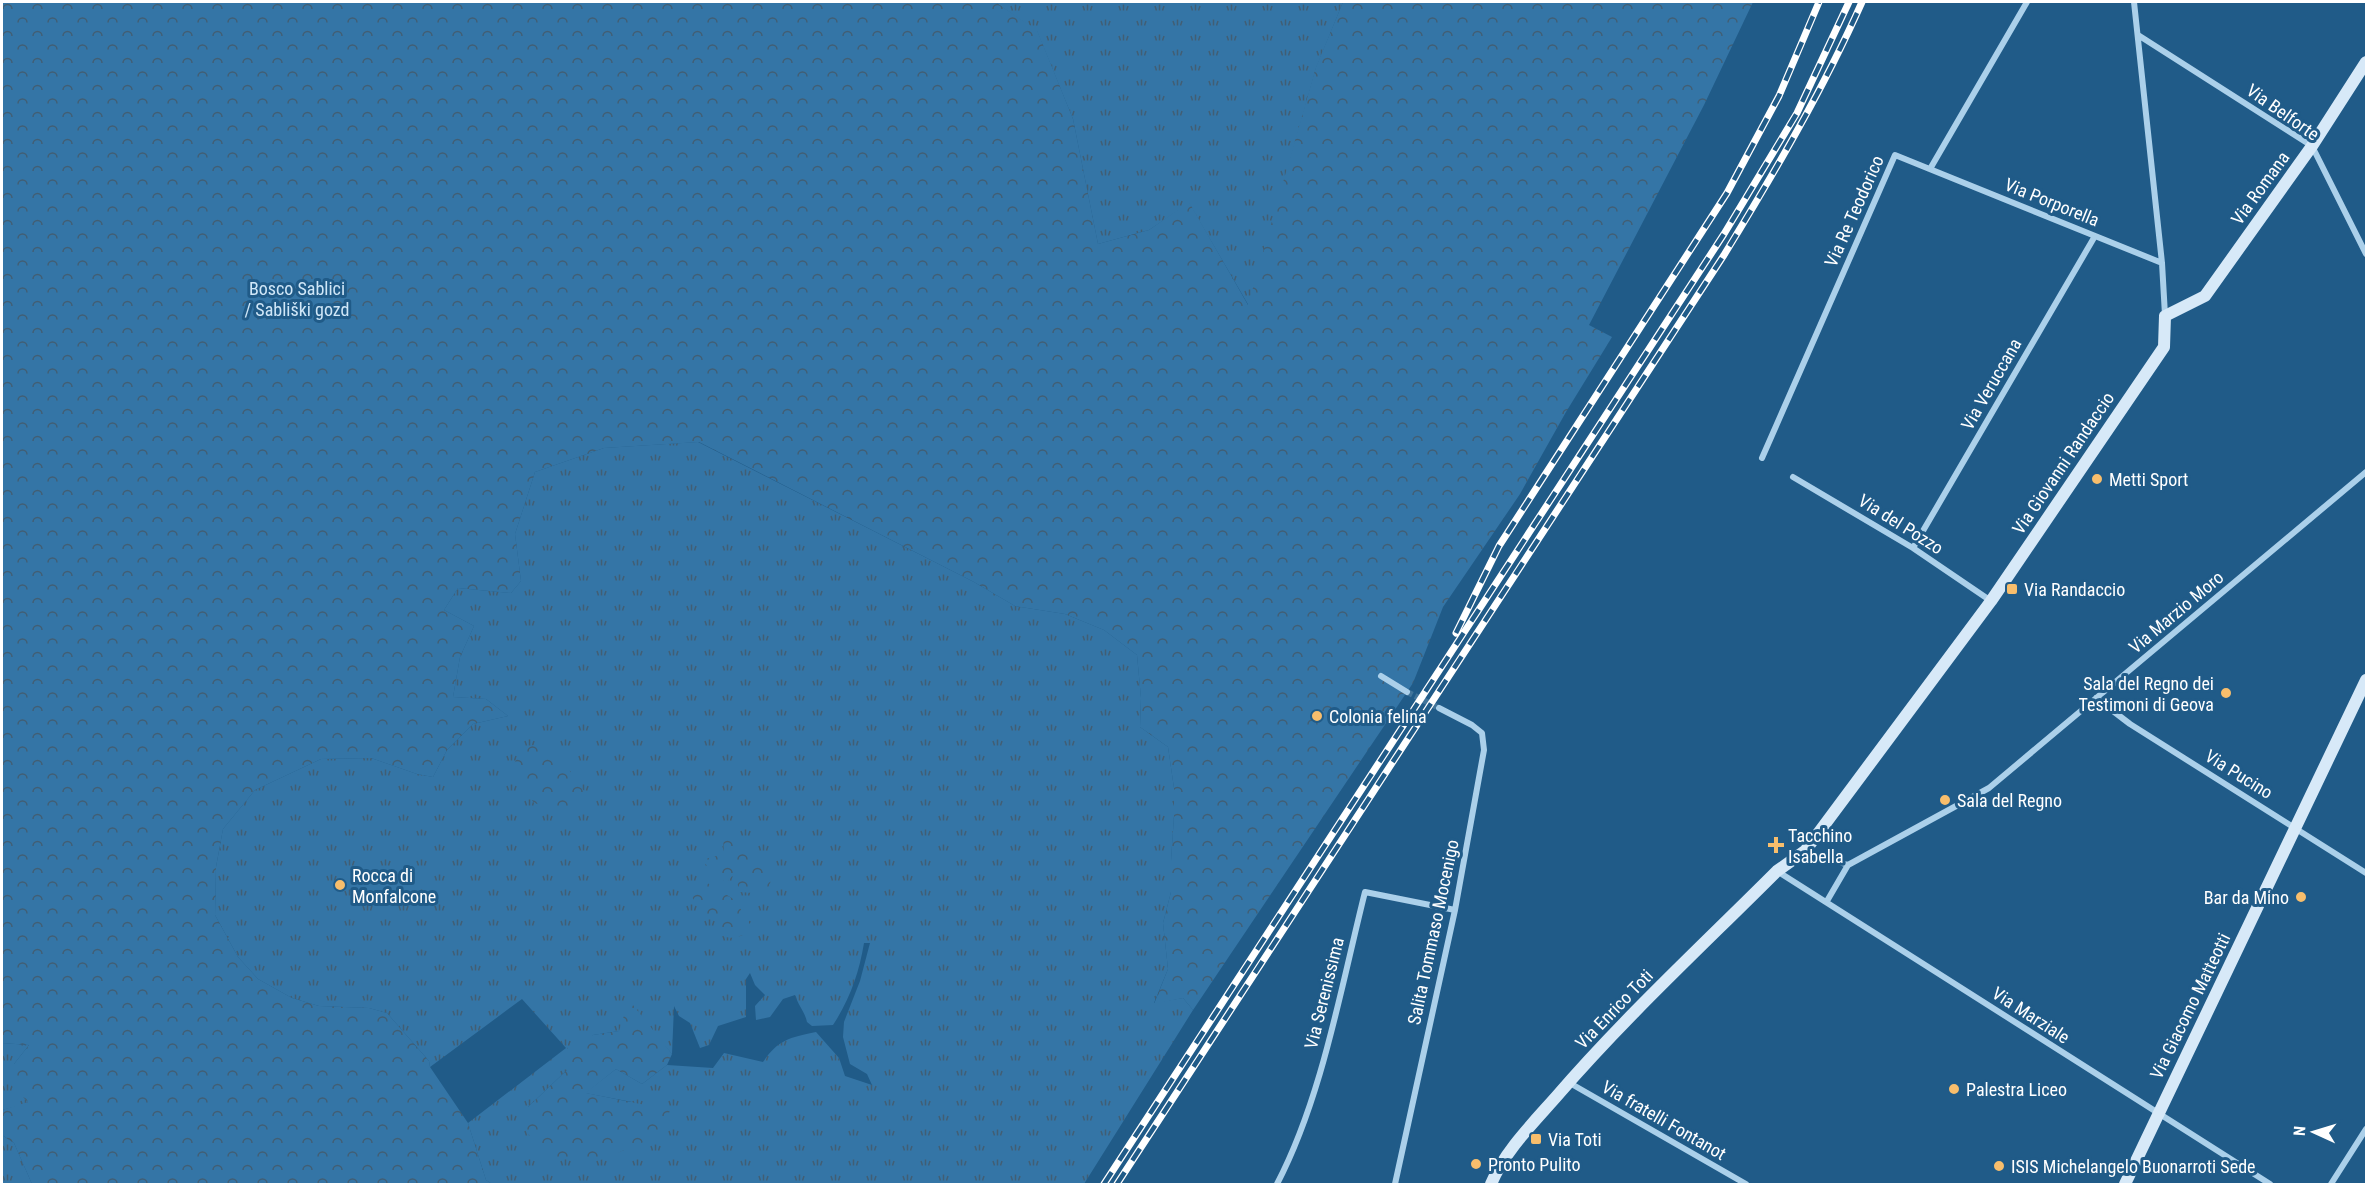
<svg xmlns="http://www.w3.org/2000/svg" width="2368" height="1186" font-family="'Roboto Condensed',sans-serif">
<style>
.grass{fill:url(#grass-tufts);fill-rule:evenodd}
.forest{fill:url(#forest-crowns)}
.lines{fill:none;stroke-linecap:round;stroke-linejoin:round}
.street-tunnel{stroke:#41749a;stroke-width:6;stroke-dasharray:6 3;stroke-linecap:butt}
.street{stroke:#abd0ea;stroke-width:6}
.secondary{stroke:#d7e9f8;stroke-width:12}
.rail-casing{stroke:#fff;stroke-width:7}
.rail{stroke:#205b88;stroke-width:4.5;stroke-dasharray:14;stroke-linecap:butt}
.poi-dot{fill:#f8be6c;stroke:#205b88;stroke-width:2}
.labels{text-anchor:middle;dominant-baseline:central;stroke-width:6;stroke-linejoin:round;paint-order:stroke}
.street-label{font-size:18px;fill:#fff;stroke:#205b88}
.park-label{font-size:18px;fill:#d0e7f8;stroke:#205b88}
.poi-label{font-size:18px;fill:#fff;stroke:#205b88;text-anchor:start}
</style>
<defs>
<pattern id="grass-tufts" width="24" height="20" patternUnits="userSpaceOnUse" patternTransform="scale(1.5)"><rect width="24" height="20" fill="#3475a6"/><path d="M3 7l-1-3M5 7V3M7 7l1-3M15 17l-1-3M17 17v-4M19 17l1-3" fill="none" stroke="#415e74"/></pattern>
<pattern id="forest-crowns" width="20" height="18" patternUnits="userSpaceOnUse" patternTransform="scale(1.5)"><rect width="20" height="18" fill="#3475a6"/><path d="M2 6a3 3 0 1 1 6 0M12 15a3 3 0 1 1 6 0" fill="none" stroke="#415e74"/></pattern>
</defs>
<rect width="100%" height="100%" fill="#205b88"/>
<path class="grass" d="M995 2H1343L1316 68 1249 306 1189 203 1149 230 1098 244 1073 119 1037 31Z
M698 442 974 582 1015 606 1065 614 1104 630 1137 655 1141 698 1140 727 1168 747 1174 788V816L1171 861V892L1163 923 1168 969 1154 1003 1183 998 1193 1010 1084 1184H492L486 1180 468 1123 566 1048 522 999 430 1067 429 1061 387 1013 369 1008 319 1006 292 998 258 979 238 957 215 915 216 867 223 829 255 790 321 759 371 758 417 774 433 777 447 750 473 724 508 716 486 699 453 697 460 657 474 626 444 610 458 588 511 593 521 581 515 534 535 472 604 448ZM864 943H870L860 981 844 1022 843 1037 850 1064 867 1074 872 1085 845 1076 839 1058 816 1032C789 1038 779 1039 763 1062L724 1053 713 1068 667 1065 642 1084 616 1069 585 1093 632 1102 528 1107 567 1070 593 1035 619 1031 657 1037 672 1054 674 1006 679 1016 690 1023 700 1048 709 1045 718 1026 746 1017V979L750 973 755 985 765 995 755 1006 756 1020 770 1017 783 999 795 995C798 1005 805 1012 807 1022L812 1026 833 1025C850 999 859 973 864 943Z
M2 1043 29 1045 14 1064 29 1103 2 1110Z
M2 1135 14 1143 32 1184H2Z"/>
<path class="forest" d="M2 2H995L1037 30 1073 119 1098 244 1149 230 1189 202 1248 305 1316 67 1343 2H1753L1704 105 1589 325 1612 337 1566 412 1520 494 1443 607 1413 683 1193 1010 1183 998 1154 1004 1168 969 1163 923 1171 892V861L1174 816V788L1168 747 1140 727 1141 698 1137 655 1104 630 1065 614 1015 606 974 582 699 442 604 448 535 472 515 534 521 581 511 593 458 588 444 610 474 626 460 657 453 697 486 699 508 716 473 724 447 750 433 777 417 774 371 758 321 759 255 790 223 829 216 867 215 915 238 957 258 979 292 998 319 1006 369 1008 387 1013 429 1061 430 1067 468 1123 486 1180 492 1184H32L14 1143 2 1135V1110L28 1102 11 1085 14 1064 29 1045 2 1043Z
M533 745 559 756 589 798 567 813 534 803 518 781 513 768 518 754Z
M723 837 738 840 754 851 757 861 773 875 766 894 740 892 734 874 726 883 701 860 724 854Z
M701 879 735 900 751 926 748 933 735 938 724 937 717 919 703 913 692 897Z
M629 1000 672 1054 667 1065 642 1084 616 1069 586 1093 670 1110 663 1134 600 1160 545 1157 522 1125 528 1107 567 1070V1048L593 1035 619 1031Z"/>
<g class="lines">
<path class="street-tunnel" d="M1407 692 1439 708"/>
<path class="street" d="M2134 2 2162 263 2165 315
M2138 35 2312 146 2366 254
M1930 169 2027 2
M1762 458 1895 155 2162 263
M1793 477 1913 548 1991 601
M1913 548 2095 236
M1381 676 1407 692
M2096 698 2130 724 2366 873
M1805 851 1848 865 1989 788 2366 472
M1777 871 2270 1184
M1827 901 1848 865
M1568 1082 1746 1184
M1277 1184C1322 1098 1341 987 1365 892L1455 910
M1395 1184 1455 910 1484 750 1482 733 1472 725 1439 708
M2331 1184 2366 1129"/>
<path class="secondary" d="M1491 1184C1504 1152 1533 1123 1556 1097 1625 1017 1703 945 1777 871L1805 851 1991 601 2164 347 2165 316 2205 296 2312 146 2366 62
M2125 1184 2366 680"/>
<defs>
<path id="rail" d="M1456 633 1499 546 1727 193 1779 96 1819 2
M1104 1184 1724 234 1797 113 1849 2
M1117 1184 1724 255C1774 173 1823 90 1862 2"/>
</defs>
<use href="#rail" class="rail-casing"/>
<use href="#rail" class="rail"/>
</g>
<g class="poi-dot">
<circle cx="2097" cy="479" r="6"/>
<rect x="2006" y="583" width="12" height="12" rx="3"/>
<circle cx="2226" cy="693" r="6"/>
<circle cx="1317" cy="716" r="6"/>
<circle cx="1945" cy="800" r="6"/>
<path d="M1773 836h6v6h6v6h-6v6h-6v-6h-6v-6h6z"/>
<circle cx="340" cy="885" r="6"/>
<circle cx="2301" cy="897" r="6"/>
<circle cx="1954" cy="1089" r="6"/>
<rect x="1530" y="1133" width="12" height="12" rx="3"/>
<circle cx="1476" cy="1164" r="6"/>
<circle cx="1999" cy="1166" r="6"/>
</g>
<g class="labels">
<g class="street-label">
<text transform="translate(2283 112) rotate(35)">Via Belforte</text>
<text transform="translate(2260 188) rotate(-54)">Via Romana</text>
<text transform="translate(2052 202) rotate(22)">Via Porporella</text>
<text transform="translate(1854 211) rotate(-66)">Via Re Teodorico</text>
<text transform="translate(1991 384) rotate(-60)">Via Veruccana</text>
<text transform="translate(2063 463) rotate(-56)">Via Giovanni Randaccio</text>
<text transform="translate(1901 524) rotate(32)">Via del Pozzo</text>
<text transform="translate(2176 612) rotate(-40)">Via Marzio Moro</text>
<text transform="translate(2239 774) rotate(32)">Via Pucino</text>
<text transform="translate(1433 932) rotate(-78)">Salita Tommaso Mocenigo</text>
<text transform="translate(1324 993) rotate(-76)">Via Serenissima</text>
<text transform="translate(2190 1006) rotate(-64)">Via Giacomo Matteotti</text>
<text transform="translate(1614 1009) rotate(-46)">Via Enrico Toti</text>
<text transform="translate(2031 1015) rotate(33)">Via Marziale</text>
<text transform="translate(1664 1120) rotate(30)">Via fratelli Fontanot</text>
</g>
<g class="park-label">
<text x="297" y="288">Bosco Sablici<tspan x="297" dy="21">/ Sabliški gozd</tspan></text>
</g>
<g class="poi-label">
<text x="2109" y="479">Metti Sport</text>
<text x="2024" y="589">Via Randaccio</text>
<text x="2214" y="683" text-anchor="end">Sala del Regno dei<tspan x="2214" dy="21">Testimoni di Geova</tspan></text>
<text x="1329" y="716">Colonia felina</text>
<text x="1957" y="800">Sala del Regno</text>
<text x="1788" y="835">Tacchino<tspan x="1788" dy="21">Isabella</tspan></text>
<text x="352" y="875">Rocca di<tspan x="352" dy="21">Monfalcone</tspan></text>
<text x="2289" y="897" text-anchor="end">Bar da Mino</text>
<text x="1966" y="1089">Palestra Liceo</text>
<text x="1548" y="1139">Via Toti</text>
<text x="1488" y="1164">Pronto Pulito</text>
<text x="2011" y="1166">ISIS Michelangelo Buonarroti Sede</text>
</g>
</g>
<rect width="2368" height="1186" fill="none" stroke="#ffffff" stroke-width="6"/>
<g transform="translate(2314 1132) rotate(274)" stroke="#205b88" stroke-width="4.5" paint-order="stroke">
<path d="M0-4.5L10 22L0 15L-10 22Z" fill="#ffffff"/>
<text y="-9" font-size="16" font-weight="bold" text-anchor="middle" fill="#ffffff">N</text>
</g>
</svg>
